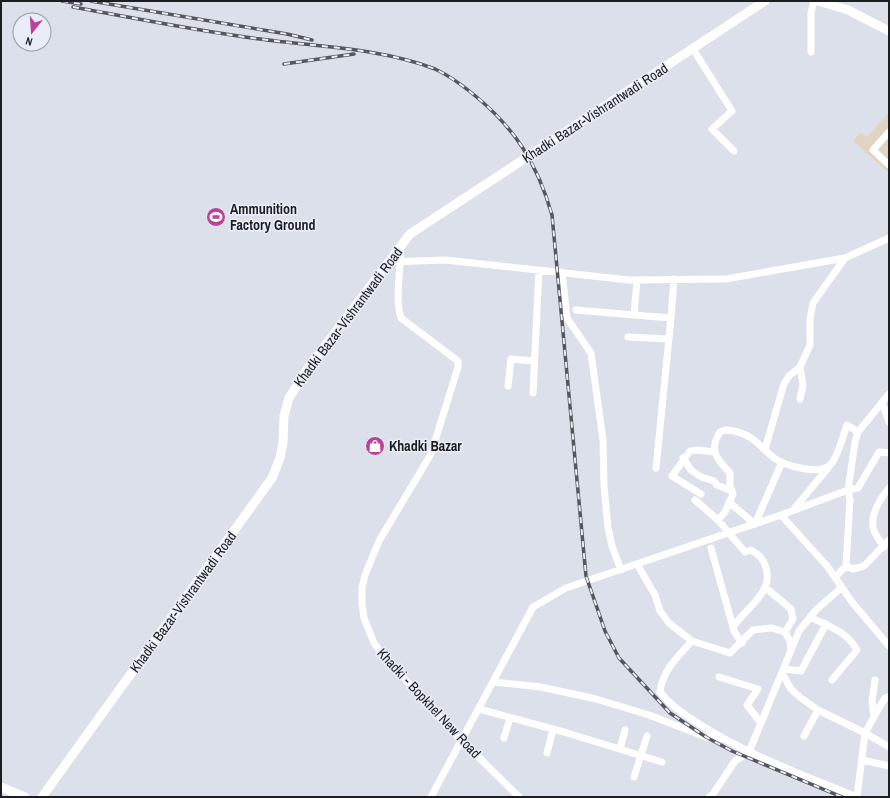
<svg xmlns="http://www.w3.org/2000/svg" width="890" height="798" font-family="'Archivo Narrow',sans-serif">
<style>
.commercial{fill:#e3d4c2}
.lines{fill:none;stroke-linecap:round;stroke-linejoin:round}
.street{stroke:#fff;stroke-width:7}
.secondary{stroke:#fff;stroke-width:9}
.rail-casing{stroke:#55575d;stroke-width:3.5}
.rail{stroke:#e9edf7;stroke-width:2;stroke-dasharray:6;stroke-linecap:butt}
.labels{text-anchor:middle;dominant-baseline:central;stroke-width:3;stroke-linejoin:round;paint-order:stroke}
.street-label{font-size:14px;fill:#1d1e22;stroke:#e9edf7}
.poi-label{font-size:14px;font-weight:bold;fill:#1d1e22;stroke:#e9edf7;text-anchor:start}
</style>
<rect width="100%" height="100%" fill="#dce0ea"/>
<path class="commercial" d="M889 112V173L853 141 860 133 867 137Z"/>
<g class="lines">
<path class="street" d="M693 49 732 111 712 129 734 151
M811 52V13L814 1
M889 132 873 150 889 165
M400 247C402 271 394 296 401 318L458 361V367L431 454 379 541 365 575 362 588V604L364 618 374 643 382 654 456 735 519 797
M388 262 445 260 629 280 726 279 845 258 889 238
M562 272 567 318 591 353 603 440 604 486 608 528 612 546 621 570
M637 280 634 315 671 318 674 279
M576 310 634 315
M628 337 669 339
M800 367 810 345V319L813 303 845 258
M508 386 511 359 534 361
M533 393 539 270
M882 402 889 422
M765 449 784 384 789 376 800 367 803 385 800 399
M683 458 691 470 701 477 714 481 717 485 732 491
M656 468 671 318
M701 494 672 476 690 451 698 450 714 452
M695 500 718 520 745 552 751 550C759 555 763 558 766 568 774 592 745 609 733 627
M730 503 755 524 782 462
M794 509 828 468
M781 515 827 566 852 602 889 646
M718 520 725 512 733 494 730 485V473C717 459 708 451 720 432 725 429 729 430 734 431 755 436 759 446 774 458 785 466 821 476 831 464 838 457 843 435 847 425L858 432
M884 547C881 542 876 536 874 531 869 516 880 499 889 488
M711 548 734 631 742 643
M637 564 655 595 660 611 669 623 692 641C679 655 662 671 660 692 671 706 684 714 699 724 748 755 803 775 857 797
M846 566 850 500 848 490 858 488 879 452 889 453
M835 577 846 566 853 569 864 566 889 540
M766 588 791 609 793 619 785 632
M810 617C827 626 847 631 857 650L832 680
M692 641 730 653 753 630 772 628 785 632 790 641 791 650
M784 669 801 671 826 624
M782 673 791 689 801 698 818 710 865 733 889 747
M719 677 758 689 747 705 761 723
M493 682 541 687 596 699 649 715 706 737 720 739
M479 709 564 732 662 762
M874 716 872 702 875 680
M804 736 818 710
M504 738 510 718
M620 749 625 730
M547 753 553 729
M862 760 889 766
M634 777 647 736
M431 797 533 607 566 588 781 515 848 490 855 442 858 432 889 394
M709 797 713 794 735 761 749 752 799 631 816 610 842 587
M857 797 865 733 880 706 885 698 889 697"/>
<path class="secondary" d="M818 1 848 10 889 31
M1 787 25 797
M42 797 272 478 280 458 283 443 284 416 289 398 308 368 410 234 765 1"/>
<defs>
<path id="rail" d="M62 1 81 4
M91 1 287 34 312 40
M73 7C135 18 197 31 260 39 318 47 380 48 435 69 448 75 462 85 473 94 515 128 537 163 552 215L586 576 605 631 619 658 670 713 706 737 732 751 842 797
M284 64 354 54"/>
</defs>
<use href="#rail" class="rail-casing"/>
<use href="#rail" class="rail"/>
</g>
<defs>
<symbol id="stadium-disc" viewBox="-11 -11 22 22"><circle r="9.5" fill="#ba4297" stroke="#e9edf7"/><path d="M0-5a6.5 5 0 1 0 0 10a6.5 5 0 1 0 0-10ZM-3.5-1.8h7v3.6h-7Z" fill="#fff"/></symbol>
<symbol id="shop-disc" viewBox="-11 -11 22 22"><circle r="9.5" fill="#ba4297" stroke="#e9edf7"/><path d="M-5-2.5h2.3a2.7 3.5 0 0 1 5.4 0H5L5.5 6h-11ZM-1.5-2.5h3a1.5 2.3 0 0 0-3 0Z" fill="#fff"/></symbol>
</defs>
<g fill-rule="evenodd">
<use href="#stadium-disc" x="205" y="206" width="22" height="22"/>
<use href="#shop-disc" x="364" y="435" width="22" height="22"/>
</g>
<g class="labels">
<g class="street-label">
<text transform="translate(595 113) rotate(-33)">Khadki Bazar-Vishrantwadi Road</text>
<text transform="translate(348 317) rotate(-53)">Khadki Bazar-Vishrantwadi Road</text>
<text transform="translate(183 602) rotate(-54)">Khadki Bazar-Vishrantwadi Road</text>
<text transform="translate(429 703) rotate(47)">Khadki - Bopkhel New Road</text>
</g>
<g class="poi-label">
<text x="230" y="209">Ammunition<tspan x="230" dy="16">Factory Ground</tspan></text>
<text x="389" y="446">Khadki Bazar</text>
</g>
</g>
<rect width="890" height="798" fill="none" stroke="#1d1e22" stroke-width="4"/>
<g transform="translate(32 32) rotate(197)"><circle r="19" fill="#e9edf7" stroke="#979aa2"/>
<path d="M0-3L7 15L0 10L-7 15Z" fill="#ba4297"/>
<text y="-6" font-size="11" font-weight="bold" text-anchor="middle" fill="#1d1e22">N</text>
</g>
</svg>
